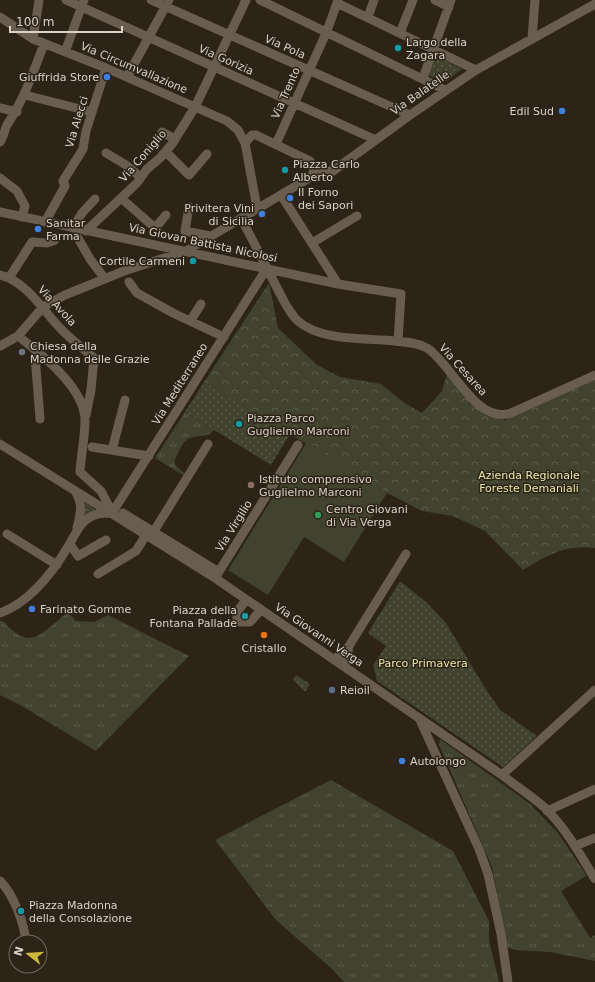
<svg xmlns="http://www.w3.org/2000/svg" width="595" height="982" font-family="'DejaVu Sans',sans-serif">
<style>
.grass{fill:url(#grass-tufts)}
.forest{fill:url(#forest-crowns)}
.park{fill:url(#park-dots)}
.pitch{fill:#41432e}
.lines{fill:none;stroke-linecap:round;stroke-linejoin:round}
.minor{stroke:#695d4f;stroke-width:9}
.culture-dot{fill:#0f9aa8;stroke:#2d2317;stroke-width:1.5}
.shop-dot{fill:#3f7fe0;stroke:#2d2317;stroke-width:1.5}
.worship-dot{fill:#6b7280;stroke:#2d2317;stroke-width:1.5}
.education-dot{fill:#8d6e63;stroke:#2d2317;stroke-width:1.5}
.leisure-dot{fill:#2e9e5b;stroke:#2d2317;stroke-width:1.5}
.food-dot{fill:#e8710a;stroke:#2d2317;stroke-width:1.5}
.service-dot{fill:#5c6f8a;stroke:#2d2317;stroke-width:1.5}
.labels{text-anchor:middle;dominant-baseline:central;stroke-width:3;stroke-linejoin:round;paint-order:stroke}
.poi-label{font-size:11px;fill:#d9d2ca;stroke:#2d2317;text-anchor:start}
.street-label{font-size:11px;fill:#d9d2ca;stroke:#2d2317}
.park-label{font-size:11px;fill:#e1e9aa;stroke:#2d2317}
</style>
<defs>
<pattern id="grass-tufts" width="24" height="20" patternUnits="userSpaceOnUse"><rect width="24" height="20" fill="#41432e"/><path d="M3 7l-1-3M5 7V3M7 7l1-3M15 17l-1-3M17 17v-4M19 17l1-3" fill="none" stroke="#5c5d4b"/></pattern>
<pattern id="forest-crowns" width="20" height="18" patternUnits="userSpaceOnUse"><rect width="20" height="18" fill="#41432e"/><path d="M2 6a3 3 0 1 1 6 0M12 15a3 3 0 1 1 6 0" fill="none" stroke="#5c5d4b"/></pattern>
<pattern id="park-dots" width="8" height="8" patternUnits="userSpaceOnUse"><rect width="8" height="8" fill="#41432e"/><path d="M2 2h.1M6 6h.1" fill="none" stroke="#5c5d4b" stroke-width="1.8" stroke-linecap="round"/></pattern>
</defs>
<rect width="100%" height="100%" fill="#2d2317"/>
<path class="grass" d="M185 412 214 430 210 434C195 439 188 432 179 451 177 456 174 459 175 465L184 473 183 475 155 458Z
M68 612 76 621 94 622 108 615 189 656 96 751 22 706 0 695V621H3C31 653 41 633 68 612Z
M440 739 530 804 558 833 585 873 586 876 561 891 590 938 595 935V961L550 952 515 950 507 947 492 867 439 745Z
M331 780 453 851 489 921V941L499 982H344L332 969 276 920 215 840Z"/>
<path class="forest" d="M269 283 278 328 317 365 340 377 381 384 403 402 422 413 442 391 447 374 470 403 488 416 505 420 595 380V548C566 544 547 555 523 570L485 531 453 516 422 511 387 493 204 382Z"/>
<path class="park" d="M435 56 462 69 445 82 428 75Z
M204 382 290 434 271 465 185 412Z
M86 503 95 510 84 516 85 504Z
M400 581 426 602 446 623 485 688 500 710 537 736 503 767 377 681 373 665 386 646 368 633Z
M296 675 310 684 305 692 293 680Z"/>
<path class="pitch" d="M307 442 387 493 344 562 304 537 268 595 228 570Z"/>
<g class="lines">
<path class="minor" d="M66 0 376 140
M151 0 410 115
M260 0 445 90
M435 0 449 7
M337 3 476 70
M0 17 33 39 106 68 227 121 238 130 245 143
M368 17 374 0
M400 33 413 0
M532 38 535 0
M33 39 39 0
M65 52 84 0
M127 77 169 0
M423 78 451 0
M25 95 92 112
M0 108 17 112
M162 132 175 139
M0 142C4 137 4 131 7 125 24 99 33 73 44 44
M276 144 327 31 338 0
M166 152 189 175 207 154
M106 153 126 165 140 177
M0 178 17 191 25 206 22 217
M281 195 338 284
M121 198 155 228 166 215
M189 207 185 231 210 236
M257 208 245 143 252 135H256L310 161 314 171 311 177
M0 212 338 284 401 294 398 341
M241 218C253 241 265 264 277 288 283 299 288 312 298 321 320 341 365 338 394 341 405 342 417 342 427 348 452 364 476 425 511 413L595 375
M45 222 65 186 63 181 83 149 86 131 106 68
M73 228 82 213 95 199
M86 231 137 183 147 169 160 158 172 144 195 107 246 0
M78 238 90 259 105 279
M312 243 357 216
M0 275 9 278 32 242 47 243 55 240
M9 278C33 290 46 315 65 333 74 342 84 349 94 358L91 390 86 415
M129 282 137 293 173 313 224 337
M191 320 201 304
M18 336C40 353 85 388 85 420 85 437 81 455 80 472L101 491 112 512
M0 346 18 336 43 307 65 295 124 271 186 251 311 177 326 171H333L410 115 476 70 595 4
M36 350 35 355 40 419
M0 444 215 578 502 775C516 786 531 796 544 807 565 827 580 854 595 879
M92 447 149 456
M112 450 125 400
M75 491C83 504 81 513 77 528
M112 513 267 268
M123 513 219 572
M154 531 208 444
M7 534 57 565
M70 544 78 556 106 540
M98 574 136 551 146 535
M215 578 298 445
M246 600 237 612V619L240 622H250L261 610
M0 613C31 602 53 572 69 545 74 537 78 526 86 520 94 513 103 513 112 513
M334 660 349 646
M345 667 349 646 406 554
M420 720 479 849 488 874 501 934 508 982
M502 775 595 690
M547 811 595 789
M575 846 595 838
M0 881C14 895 24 923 26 942"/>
</g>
<g class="culture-dot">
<circle cx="398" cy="48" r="4"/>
<circle cx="285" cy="170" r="4"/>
<circle cx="193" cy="261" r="4"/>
<circle cx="239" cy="424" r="4"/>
<circle cx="245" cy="616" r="4"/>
<circle cx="21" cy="911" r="4"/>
</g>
<g class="shop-dot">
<circle cx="107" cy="77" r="4"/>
<circle cx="562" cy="111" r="4"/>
<circle cx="290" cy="198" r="4"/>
<circle cx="262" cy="214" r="4"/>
<circle cx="38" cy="229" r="4"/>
<circle cx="32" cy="609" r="4"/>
<circle cx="402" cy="761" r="4"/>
</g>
<circle class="worship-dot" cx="22" cy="352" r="4"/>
<circle class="education-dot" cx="251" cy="485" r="4"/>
<circle class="leisure-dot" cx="318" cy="515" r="4"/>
<circle class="food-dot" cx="264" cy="635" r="4"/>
<circle class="service-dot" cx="332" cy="690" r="4"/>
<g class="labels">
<g class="poi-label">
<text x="406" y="42">Largo della<tspan x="406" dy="13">Zagara</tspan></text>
<text x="99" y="77" text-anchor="end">Giuffrida Store</text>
<text x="554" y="111" text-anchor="end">Edil Sud</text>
<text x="293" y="164">Piazza Carlo<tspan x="293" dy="13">Alberto</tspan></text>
<text x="298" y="192">Il Forno<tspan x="298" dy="13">dei Sapori</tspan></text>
<text x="254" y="208" text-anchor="end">Privitera Vini<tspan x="254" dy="13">di Sicilia</tspan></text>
<text x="46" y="223">Sanitar<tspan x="46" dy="13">Farma</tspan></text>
<text x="185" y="261" text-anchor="end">Cortile Carmeni</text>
<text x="30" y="346">Chiesa della<tspan x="30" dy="13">Madonna delle Grazie</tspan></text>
<text x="247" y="418">Piazza Parco<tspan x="247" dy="13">Guglielmo Marconi</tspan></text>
<text x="259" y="479">Istituto comprensivo<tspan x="259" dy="13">Guglielmo Marconi</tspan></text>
<text x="326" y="509">Centro Giovani<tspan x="326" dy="13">di Via Verga</tspan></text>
<text x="40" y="609">Farinato Gomme</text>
<text x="237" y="610" text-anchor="end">Piazza della<tspan x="237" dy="13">Fontana Pallade</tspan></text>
<text x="264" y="648" text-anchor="middle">Cristallo</text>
<text x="340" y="690">Reioil</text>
<text x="410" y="761">Autolongo</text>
<text x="29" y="905">Piazza Madonna<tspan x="29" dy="13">della Consolazione</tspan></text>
</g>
<g class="street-label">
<text transform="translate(285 47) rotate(24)">Via Pola</text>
<text transform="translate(226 60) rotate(24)">Via Gorizia</text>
<text transform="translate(134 68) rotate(23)">Via Circumvallazione</text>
<text transform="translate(286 93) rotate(-66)">Via Trento</text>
<text transform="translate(420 93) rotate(-35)">Via Balatelle</text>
<text transform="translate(77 122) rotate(-73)">Via Alecci</text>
<text transform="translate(143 156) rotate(-49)">Via Coniglio</text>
<text transform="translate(203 243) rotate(12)">Via Giovan Battista Nicolosi</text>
<text transform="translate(57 306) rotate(47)">Via Avola</text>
<text transform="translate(463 370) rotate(48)">Via Cesarea</text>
<text transform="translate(180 384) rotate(-58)">Via Mediterraneo</text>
<text transform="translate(234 526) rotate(-58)">Via Virgilio</text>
<text transform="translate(319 635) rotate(34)">Via Giovanni Verga</text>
</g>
<g class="park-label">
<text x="529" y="475">Azienda Regionale<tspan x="529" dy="13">Foreste Demaniali</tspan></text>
<text x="423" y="663">Parco Primavera</text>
</g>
</g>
<g transform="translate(28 954) rotate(287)"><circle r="19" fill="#2d2317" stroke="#72695f"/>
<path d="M0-3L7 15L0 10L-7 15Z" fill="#cdb938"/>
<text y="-6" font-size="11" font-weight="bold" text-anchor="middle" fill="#d9d2ca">N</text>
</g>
<path d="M10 26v6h112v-6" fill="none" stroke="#d9d2ca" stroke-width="2"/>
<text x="16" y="26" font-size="12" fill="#d9d2ca" stroke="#2d2317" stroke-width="3" paint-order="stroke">100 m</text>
</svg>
